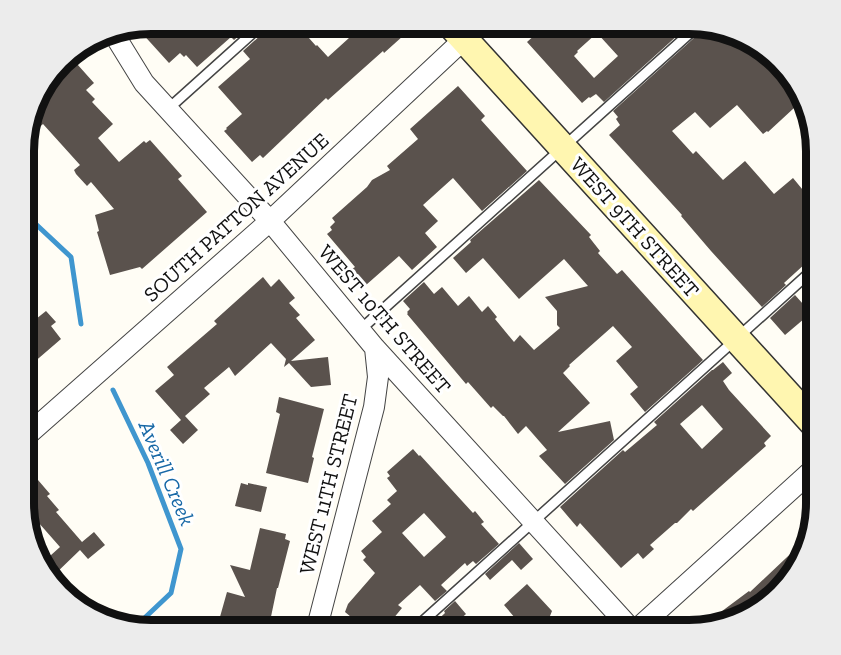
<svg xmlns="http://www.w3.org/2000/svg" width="841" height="655" font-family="'Zilla Slab',serif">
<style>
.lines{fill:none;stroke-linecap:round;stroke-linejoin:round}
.stream{stroke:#3f96cf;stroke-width:5}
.building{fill:#5a524d;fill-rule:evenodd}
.service-casing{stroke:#444;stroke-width:12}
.minor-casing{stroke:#444;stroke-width:22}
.secondary-casing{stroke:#333;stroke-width:30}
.service{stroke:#fff;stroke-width:9}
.minor{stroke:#fff;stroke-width:20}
.secondary{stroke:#fff6b0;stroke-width:27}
.labels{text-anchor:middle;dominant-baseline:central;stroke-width:6;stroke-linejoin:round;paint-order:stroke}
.street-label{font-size:21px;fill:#111;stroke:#fff}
.water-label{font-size:22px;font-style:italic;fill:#1768a6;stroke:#fff}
.rim{fill:none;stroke:#111;stroke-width:8}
</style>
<rect width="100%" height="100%" fill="#fffdf5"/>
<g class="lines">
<path class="stream" d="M25 214 71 257 81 324
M113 390 148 463 181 549 171 593 135 627"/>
</g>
<path class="building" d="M690 24 604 102 596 94 590 98 589 97 582 103 527 42 545 26ZM597 33 618 56 594 78 574 56 578 52 577 51Z
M413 27 384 53 383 51 328 100 326 98 263 158 260 155 252 162 224 131 227 129 226 128 242 114 218 87 250 59 243 51 262 34 264 29H301L316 46 317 45 328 57 360 28Z
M705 28 774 56 804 96 811 127 794 108 768 132 767 131 763 134 737 105 710 128 695 112 672 131 693 154 696 151 723 180 745 161 774 194 793 178 807 195 817 187V253L784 283 786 285 762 307 711 251 681 216 682 215 609 135 620 125 616 119 618 117 613 111Z
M247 29 234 40 231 37 197 67 186 55 184 57 180 53 169 63 140 31 177 30 184 38 192 30Z
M69 55 94 83 86 90 95 99 92 102 113 124 98 138 119 162 144 141 146 143 150 140 182 176 178 179 207 212 142 269 140 267 110 275 97 232 99 231 95 215 114 209 91 182 87 186 76 174 74 170 80 165 43 124 25 140V135L41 88Z
M458 86 485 116 481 120 527 171 482 211 453 178 423 205 438 221 425 233 437 247 412 270 399 256 366 285 352 269 355 267 327 234 332 230 330 227 335 222 332 218 367 187 372 180 390 170 387 166 418 139 410 129Z
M539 180 591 235 589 237 600 251 598 253 617 274 622 270 703 360 645 412 630 394 638 387 616 361 632 347 613 326 569 365 570 366 563 373 590 403 558 432 610 421 614 440 565 484 539 456 547 450 526 426 518 434 504 416H503L493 406 491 408 468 382 466 384 407 314 408 313 407 312 410 309 403 301 424 282 434 294 442 287 458 306 469 296 482 312 488 306 497 317 495 319 514 342 520 335 534 350 560 328 557 325V311L545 297 588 286 564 259 519 299 483 258 466 273 453 258 471 242 470 240Z
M263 277 271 287 279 279 295 298 289 303 300 315 296 318 315 340 291 361 328 357 331 385 311 387 289 363 284 367 286 359 271 343 235 376 229 367 204 388 210 394 185 416 198 430 183 444 170 430 181 420 155 391 174 375 167 367 217 324 214 321Z
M795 295 811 313 785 335 770 318Z
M25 306 36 319 46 311 56 322 51 326 61 339 25 370Z
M723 362 732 373 723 381 729 390 771 436 764 443 766 446 693 511 691 509 677 523H675L650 545 654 549 643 559 638 553 621 568 580 523 577 527 560 507 623 450 625 452 657 425 654 422 712 370H713ZM702 405 723 429 702 449 680 424Z
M279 397 324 409 312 457 314 458 308 483 266 473 280 414 276 412Z
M413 449 419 456 420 455 473 513 475 511 484 522 481 524 499 544 476 564 473 561 467 566 465 563 441 585 447 591 435 601 420 585 398 605 402 608 383 631H368L345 612 348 604 375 573 363 560 366 557 361 551 382 532 372 521 391 504 387 500 397 491 387 478 390 476 387 472ZM424 513 446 537 424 557 402 533Z
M38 480 50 494 47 496 59 510 56 512 82 542 94 532 105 545 88 559 80 550 52 577 41 564 60 547 38 522 29 530 24 512 26 491Z
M241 483 248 485V483L267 487 261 512 235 506Z
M260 528 286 534 285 539 290 541 278 588H277L268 631H216L227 592 245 597 230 565 250 570Z
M804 541 785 588 738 621 698 629 749 591 750 592Z
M519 543 533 559 521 570 512 560 490 580 485 574Z
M527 584 552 611 548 621 536 631H526L504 605Z
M455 601 466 614 447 631H426L445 613 444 611Z"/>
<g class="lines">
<defs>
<path id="service" d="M168 109 257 29
M360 330 699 25
M412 631 817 266"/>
<path id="minor" d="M112 31 144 83 270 221 375 348 633 631
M24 438 270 221 477 27
M316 631 374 407 378 377 375 348
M635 631 817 466"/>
<path id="secondary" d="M453 27 817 427"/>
</defs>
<use href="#service" class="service-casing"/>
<use href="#minor" class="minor-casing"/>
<use href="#secondary" class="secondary-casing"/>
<use href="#service" class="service"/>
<use href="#minor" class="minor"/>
<use href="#secondary" class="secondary"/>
</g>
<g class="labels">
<g class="street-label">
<text transform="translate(236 217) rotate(-42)">SOUTH PATTON AVENUE</text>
<text transform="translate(635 227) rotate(48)">WEST 9TH STREET</text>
<text transform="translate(385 319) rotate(49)">WEST 10TH STREET</text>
<text transform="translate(328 484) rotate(-76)">WEST 11TH STREET</text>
</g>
<g class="water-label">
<text transform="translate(167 473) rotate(67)">Averill Creek</text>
</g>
</g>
<path d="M0 0H841V655H0ZM151 34H689A117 117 0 0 1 806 151V503A117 117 0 0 1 689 620H151A117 117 0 0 1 34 503V151A117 117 0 0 1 151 34Z" fill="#ececec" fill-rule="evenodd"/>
<path class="rim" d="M151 34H689A117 117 0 0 1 806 151V503A117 117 0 0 1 689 620H151A117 117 0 0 1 34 503V151A117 117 0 0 1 151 34Z"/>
</svg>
